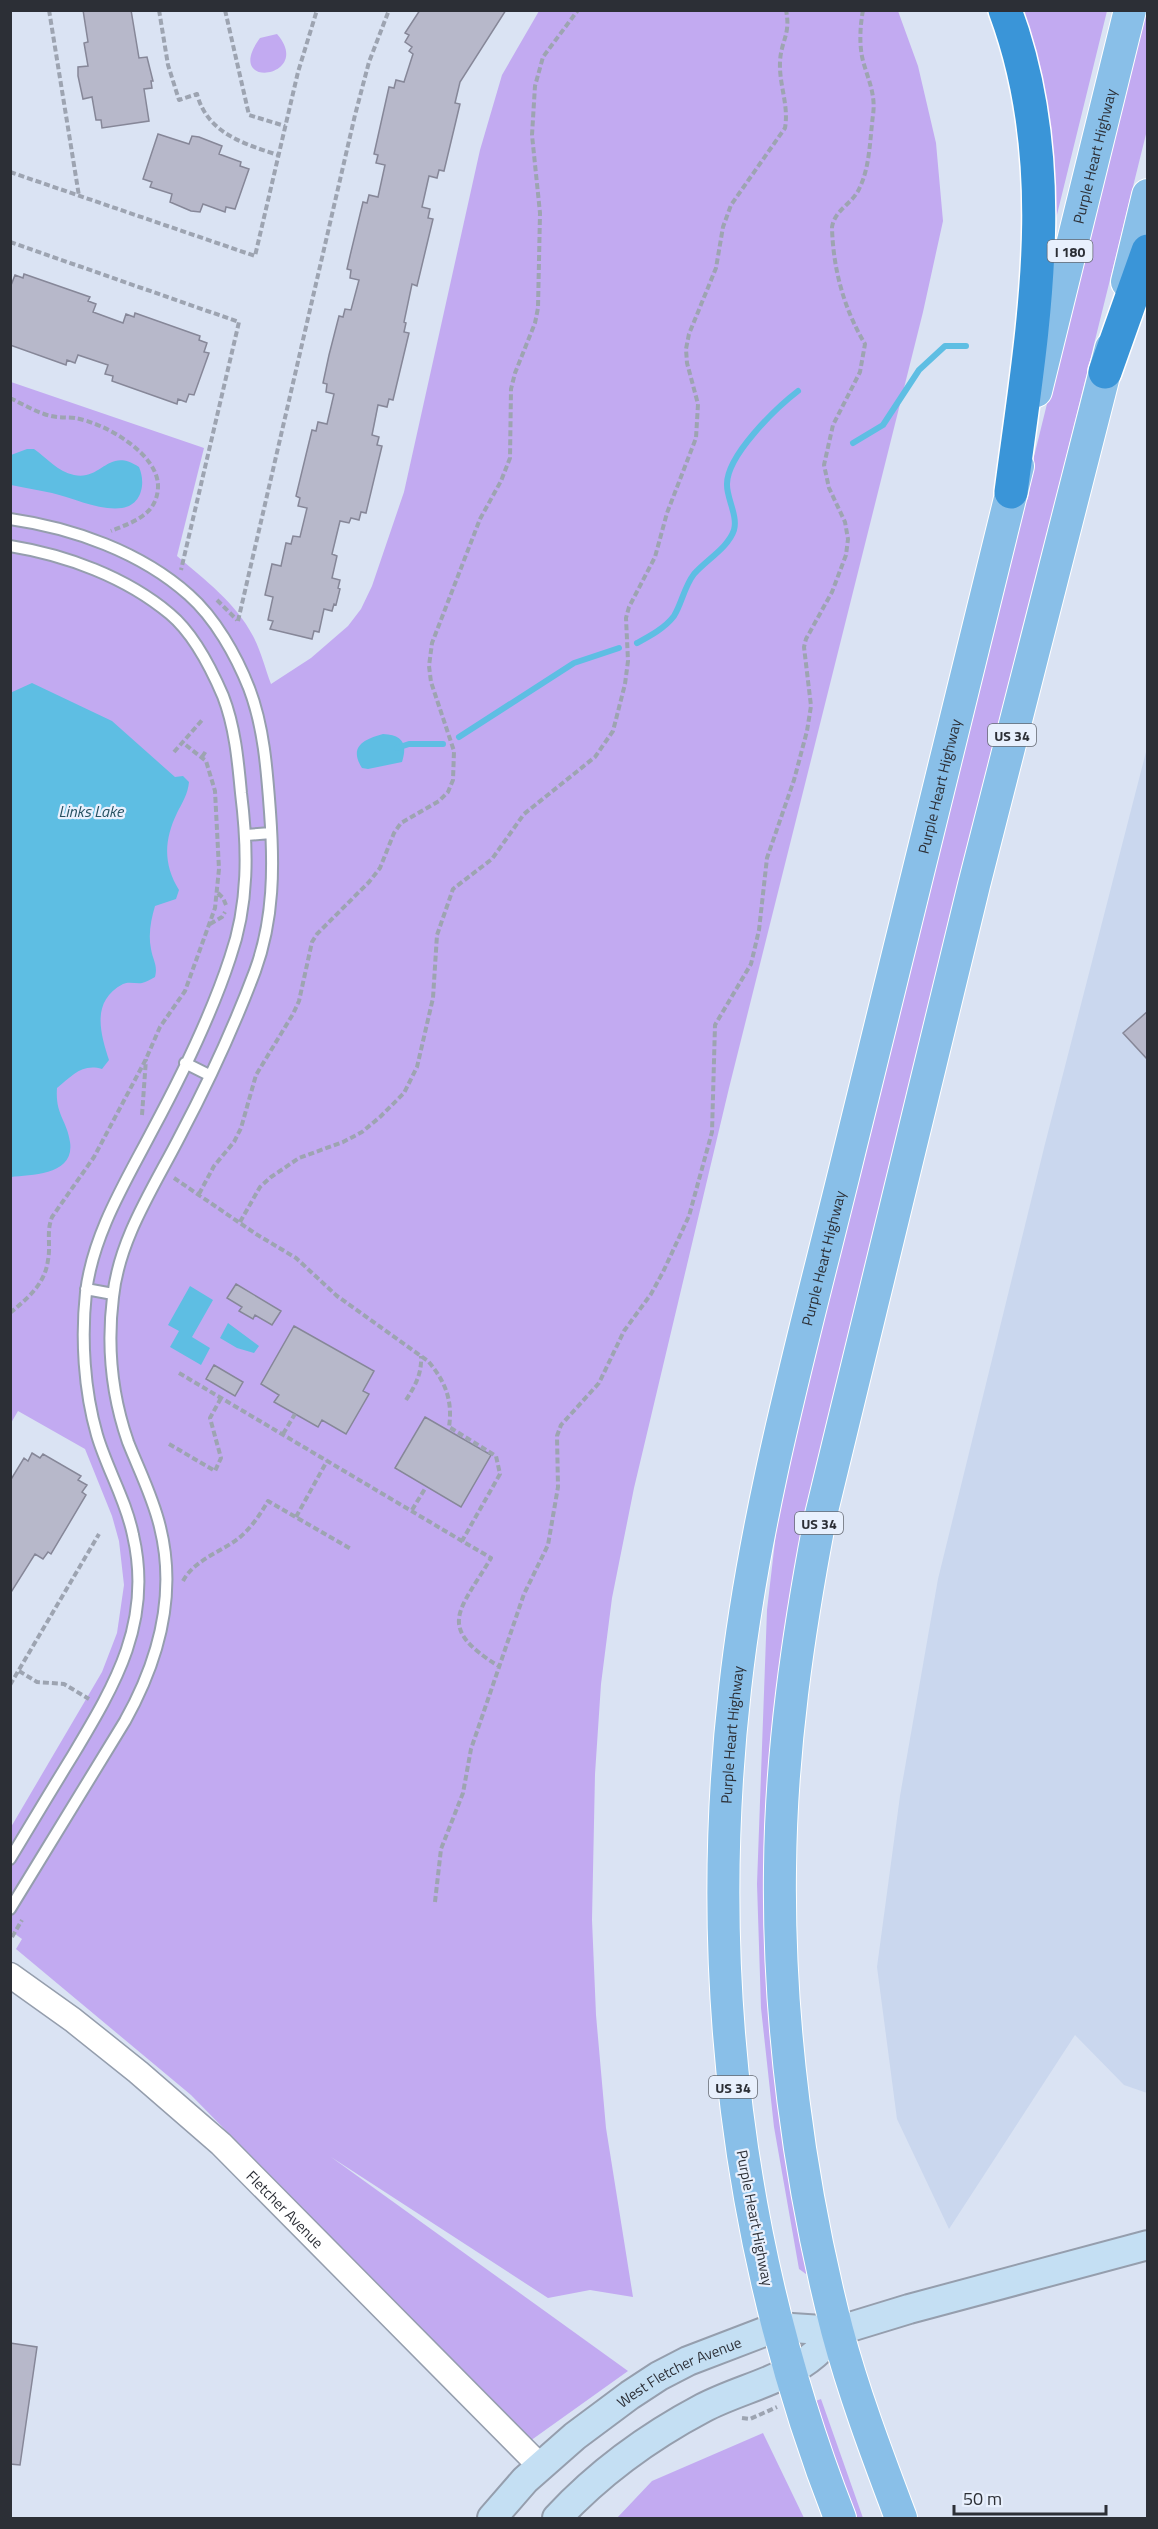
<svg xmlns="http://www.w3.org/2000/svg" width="1158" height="2529" font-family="'Titillium Web',sans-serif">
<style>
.built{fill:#cad7ee}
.green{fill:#c2aaf1}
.water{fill:#5ebee3}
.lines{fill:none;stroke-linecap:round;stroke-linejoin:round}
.stream{stroke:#5ebee3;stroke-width:6}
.building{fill:#b7b8ca;stroke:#868798;stroke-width:1.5}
.service-casing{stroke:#959ead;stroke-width:14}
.tertiary-casing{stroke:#959ead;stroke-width:27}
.secondary-casing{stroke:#959ead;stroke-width:32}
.primary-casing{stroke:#fff;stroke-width:34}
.motorway-casing{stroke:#fff;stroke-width:36}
.path{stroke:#9da4b1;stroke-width:4;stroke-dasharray:6 3;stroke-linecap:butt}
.service{stroke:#fff;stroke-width:10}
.tertiary{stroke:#fff;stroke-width:24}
.secondary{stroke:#c4dff3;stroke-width:28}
.primary{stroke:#89bfe8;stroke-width:32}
.motorway{stroke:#3a95d8;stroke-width:33}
.labels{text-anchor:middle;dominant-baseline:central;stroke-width:4.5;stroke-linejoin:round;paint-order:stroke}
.shield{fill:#e8f0fd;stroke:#646972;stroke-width:1.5}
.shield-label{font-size:14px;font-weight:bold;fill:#2c2f36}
.street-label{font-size:15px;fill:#2c2f36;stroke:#e8f0fd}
.water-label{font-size:16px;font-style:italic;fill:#275161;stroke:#e8f0fd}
</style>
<rect width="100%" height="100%" fill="#dae3f3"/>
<path class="built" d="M1147 748V2093L1124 2085 1075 2035 949 2229 897 2119 877 1967 900 1796 938 1579 1045 1144Z"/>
<path class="green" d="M539 11H898L918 66 936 143 943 221 923 312 729 1088 634 1488 612 1598 601 1684 595 1774 592 1920 596 2015 606 2128 633 2297 590 2290 548 2298 331 2157 628 2371 530 2441 191 2095 16 1949 22 1939 11 1931V1827L102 1672 117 1633 124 1585 119 1541 112 1516 85 1449 18 1411 11 1423V382L204 448 177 556C205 580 236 603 253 636 261 651 265 668 271 684L311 658 348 626 361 609 372 586 404 492 480 150 502 75Z
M1012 11H1107L1051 239Z
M1144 11H1147V130L874 1234 770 1773 809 2271 806 2274 799 2269 774 2127 761 2008 757 1884 767 1610 783 1473Z
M277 34C315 78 221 91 260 38Z
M821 2399 863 2518H853L813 2402Z
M763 2433 804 2518H617L652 2481Z"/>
<path class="water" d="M27 449H34C48 459 57 471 74 475 102 481 108 446 139 467 146 483 142 505 122 508 100 511 73 498 52 493 39 490 24 488 11 485V455Z
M32 683 112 721 175 777 183 776 189 782C188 794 182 803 177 813 164 840 163 864 179 890L176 899 155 906C151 920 148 934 151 949 153 961 158 965 155 977 151 979 146 982 142 983 136 984 129 981 123 984 91 1001 100 1032 109 1060L102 1069C82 1063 72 1076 57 1088 55 1115 67 1120 70 1142 75 1175 32 1175 11 1177L10 693Z
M383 734C402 735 408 743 402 762L368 769 362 768C348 746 365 739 383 734Z
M190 1286 213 1300 192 1337 210 1348 201 1365 170 1347 179 1331 168 1325Z
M228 1323 259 1346 254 1353 237 1348 220 1338Z"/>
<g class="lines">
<path class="stream" d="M853 443 883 425 919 370 945 346H966
M637 643C650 636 665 628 674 616 682 603 684 587 694 574 706 560 728 548 734 530 738 516 727 499 727 485 726 456 776 408 798 391
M459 737 574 663 619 648
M397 748 409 744H443"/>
</g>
<path class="building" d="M83 10H131L139 58 147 57 153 81H151L152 88 144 89 149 121 102 128 101 120H96L92 97 83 99 78 76V67L88 66 84 43 88 42Z
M420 10H506L460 82 455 103 460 104 444 171 439 170 437 178 429 176 422 207 430 209 428 218 433 219 417 286 412 284 404 322 406 323 404 332 409 333 393 400 389 399 387 407 378 405 372 435 379 437 377 445 382 446 366 513 361 512 359 520 351 518 349 523 340 521 332 554 337 556 332 578 340 580 338 588 340 589 336 605 334 604 332 611 324 609 319 632 314 631 312 639 270 629 273 621 268 620 273 597 265 595 272 564 281 566 286 543 291 544 293 536 300 537 307 508 298 506 300 498 296 496 312 430 316 431 318 422 327 424 334 394 326 392 327 384 323 383 329 355 339 316 343 317 345 309 351 310 359 280 350 278 351 270 347 269 350 256 363 202 367 203 369 195 378 197 385 165 376 163 378 155 374 154 389 87 394 88 396 80 404 82 413 54 409 51 412 47 405 42 409 35 405 33Z
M158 134 189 144 192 136 199 137 222 146 219 154 241 162 240 166 249 169 235 209 226 207 225 212 203 204 200 212 191 211 170 202 172 194 150 187 152 182 143 179Z
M24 274 90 297 88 301 96 304 93 312 123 323 126 314 134 317 135 313 200 336 199 340 207 343 204 352 209 353 194 395 189 394 186 402 178 399 177 404 112 381 113 376 105 374 108 365 78 355 75 363 67 360 66 365 10 345V288L15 275 23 278Z
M1148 1011V1060L1123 1033Z
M236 1284 281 1311 272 1325 255 1315 253 1319 239 1311 242 1307 227 1298Z
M294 1326 374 1371 363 1391 369 1394 346 1434 322 1420 318 1427 274 1402 279 1395 261 1384Z
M214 1365 243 1382 235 1396 206 1379Z
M425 1417 491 1455 461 1507 395 1468Z
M32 1453 40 1458 43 1454 81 1476 78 1480 87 1485 82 1492 86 1495 51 1554 48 1552 43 1559 35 1554 10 1594V1481L24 1458 28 1461Z
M10 2343 37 2347 20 2465 10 2464Z"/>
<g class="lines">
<defs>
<path id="service" d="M10 519C73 528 141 552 189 595 215 618 236 655 249 688 264 727 267 771 270 812 274 866 274 919 255 971 234 1027 208 1083 180 1136 154 1187 119 1239 113 1297 107 1345 112 1396 128 1442 139 1470 153 1497 160 1527 177 1595 158 1662 125 1721L10 1909
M10 546C66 555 126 577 170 614 194 634 211 668 223 696 235 727 238 761 241 793 248 849 249 904 230 958 211 1016 181 1077 152 1131 126 1181 93 1234 86 1292 81 1338 84 1390 97 1435 107 1469 126 1500 133 1535 153 1621 116 1683 73 1755 52 1789 31 1824 10 1859
M246 835 271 833
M185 1063 209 1075
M86 1289 113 1294"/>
<g id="tertiary">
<path id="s1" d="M10 1975 73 2020 138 2072 221 2144 540 2466"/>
</g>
<g id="secondary">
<path id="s2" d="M492 2518 525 2480 575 2436 630 2395 659 2376 688 2361 777 2327 837 2331 909 2309 1148 2245"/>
<path d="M557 2518C598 2474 650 2436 703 2408 739 2389 784 2381 815 2354 823 2347 830 2338 837 2331"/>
</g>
<g id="primary">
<path d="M1127 282 1148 195"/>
<path id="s3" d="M1036 391 1130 10"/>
<path id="s4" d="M840 2518C737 2255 703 1970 735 1689 755 1508 806 1330 849 1153 905 924 961 695 1018 466"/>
<path d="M901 2518C878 2457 854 2394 837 2330 799 2182 778 2022 780 1869 781 1751 798 1634 820 1519L974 885 1111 348"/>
</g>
<path id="motorway" d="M1005 10C1064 168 1032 331 1011 492
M1105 372 1148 251"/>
</defs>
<use href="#service" class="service-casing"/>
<use href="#tertiary" class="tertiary-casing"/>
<use href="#secondary" class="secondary-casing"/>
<use href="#primary" class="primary-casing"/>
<use href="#motorway" class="motorway-casing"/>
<path class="path" d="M49 10 79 196
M159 10 168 65 179 100 197 94C207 133 244 144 278 155
M225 10 249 115 285 126
M10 172 255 256 298 72 317 10
M10 242 239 322 181 570
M10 398C21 403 32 410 44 414 55 418 64 417 75 418 105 423 159 454 158 487 157 515 133 522 111 531
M217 600 237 620
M238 621 355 115 369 62 389 10
M174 752 203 719
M202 757 206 751
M218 893 223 898 226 905
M210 924 222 917 225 912
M142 1115 146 1059
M174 1178 256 1234 296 1258 337 1296 428 1361C445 1381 453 1400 449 1427L496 1456 500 1474 462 1541 491 1558C459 1612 435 1627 500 1667
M199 1194 214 1166 234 1142 241 1128 256 1075 293 1014 299 1001 312 942 317 934 369 882 380 868 394 833 401 823 439 801 448 792 453 780 454 751 431 682 429 666 432 643 480 519 501 481 510 458 511 389 515 373 535 323 538 308 540 213 532 135 535 86 543 57 578 10
M240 1222 260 1187 271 1177 299 1158 343 1142 362 1132 380 1117 404 1093 417 1067 433 998 437 935 453 889 492 859 524 814 595 757 613 731 625 684 628 661 626 618 629 607 655 557 667 513 696 438 698 404 687 363 686 349 689 334 716 268 723 227 731 205 785 128C789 105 779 85 780 62 781 40 791 35 786 10
M10 1313C28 1298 45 1284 48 1260 51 1245 46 1232 52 1217L94 1157 146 1059 160 1027 185 991 215 908 219 869 215 791 206 761 182 742
M179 1373 462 1541
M406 1400C415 1386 422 1374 421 1356
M283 1434 295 1414
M169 1444 215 1471 221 1458 210 1418 221 1398
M412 1510 426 1487
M296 1517 327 1461
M183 1581C194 1560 221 1552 239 1538 251 1528 260 1515 268 1501L351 1549
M19 1671 37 1682 64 1684 89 1699
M10 1685 99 1534
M435 1902 441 1849 463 1793 471 1749 524 1594 548 1545 558 1487 557 1436 561 1425 599 1383 624 1331 651 1294 663 1272 689 1216 712 1132 715 1025 751 964 759 930 767 858 794 780 807 731 811 706 804 647 806 639 832 592 846 555 848 539 845 522 829 488 824 465 833 425 860 372 865 344C844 309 833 269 832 227 835 209 853 204 860 187 870 166 870 138 873 115 876 95 868 79 863 61 859 45 860 27 863 10
M12 1937 22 1920
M742 2418 750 2419 777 2407"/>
<use href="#service" class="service"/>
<use href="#tertiary" class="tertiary"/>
<use href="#secondary" class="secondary"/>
<use href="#primary" class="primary"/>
<use href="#motorway" class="motorway"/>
</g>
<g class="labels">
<g class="shield">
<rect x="1047.5" y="240" width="45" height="22" rx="4.5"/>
<rect x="988" y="724" width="48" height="22" rx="4.5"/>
<rect x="795" y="1512" width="48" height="22" rx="4.5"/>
<rect x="709" y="2076" width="48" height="22" rx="4.5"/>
</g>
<g class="shield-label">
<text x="1070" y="251">I 180</text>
<text x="1012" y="735">US 34</text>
<text x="819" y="1523">US 34</text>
<text x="733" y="2087">US 34</text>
</g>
<g class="street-label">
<text stroke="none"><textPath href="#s3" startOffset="242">Purple Heart Highway</textPath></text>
<text stroke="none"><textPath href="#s4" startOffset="1770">Purple Heart Highway</textPath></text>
<text stroke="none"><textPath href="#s4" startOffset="1284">Purple Heart Highway</textPath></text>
<text stroke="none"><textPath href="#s4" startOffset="798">Purple Heart Highway</textPath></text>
<text stroke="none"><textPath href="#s1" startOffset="362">Fletcher Avenue</textPath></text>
<text transform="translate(755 2218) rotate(79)">Purple Heart Highway</text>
<text stroke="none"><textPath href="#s2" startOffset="240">West Fletcher Avenue</textPath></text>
</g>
<g class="water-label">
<text x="91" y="811">Links Lake</text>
</g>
</g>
<rect width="1158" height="2529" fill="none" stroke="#2c2f36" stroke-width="24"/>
<path d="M954 2505v9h152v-9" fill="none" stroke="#2c2f36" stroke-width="3"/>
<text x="963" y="2505" font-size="18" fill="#2c2f36" stroke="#e8f0fd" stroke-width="4.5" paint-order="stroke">50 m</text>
</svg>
